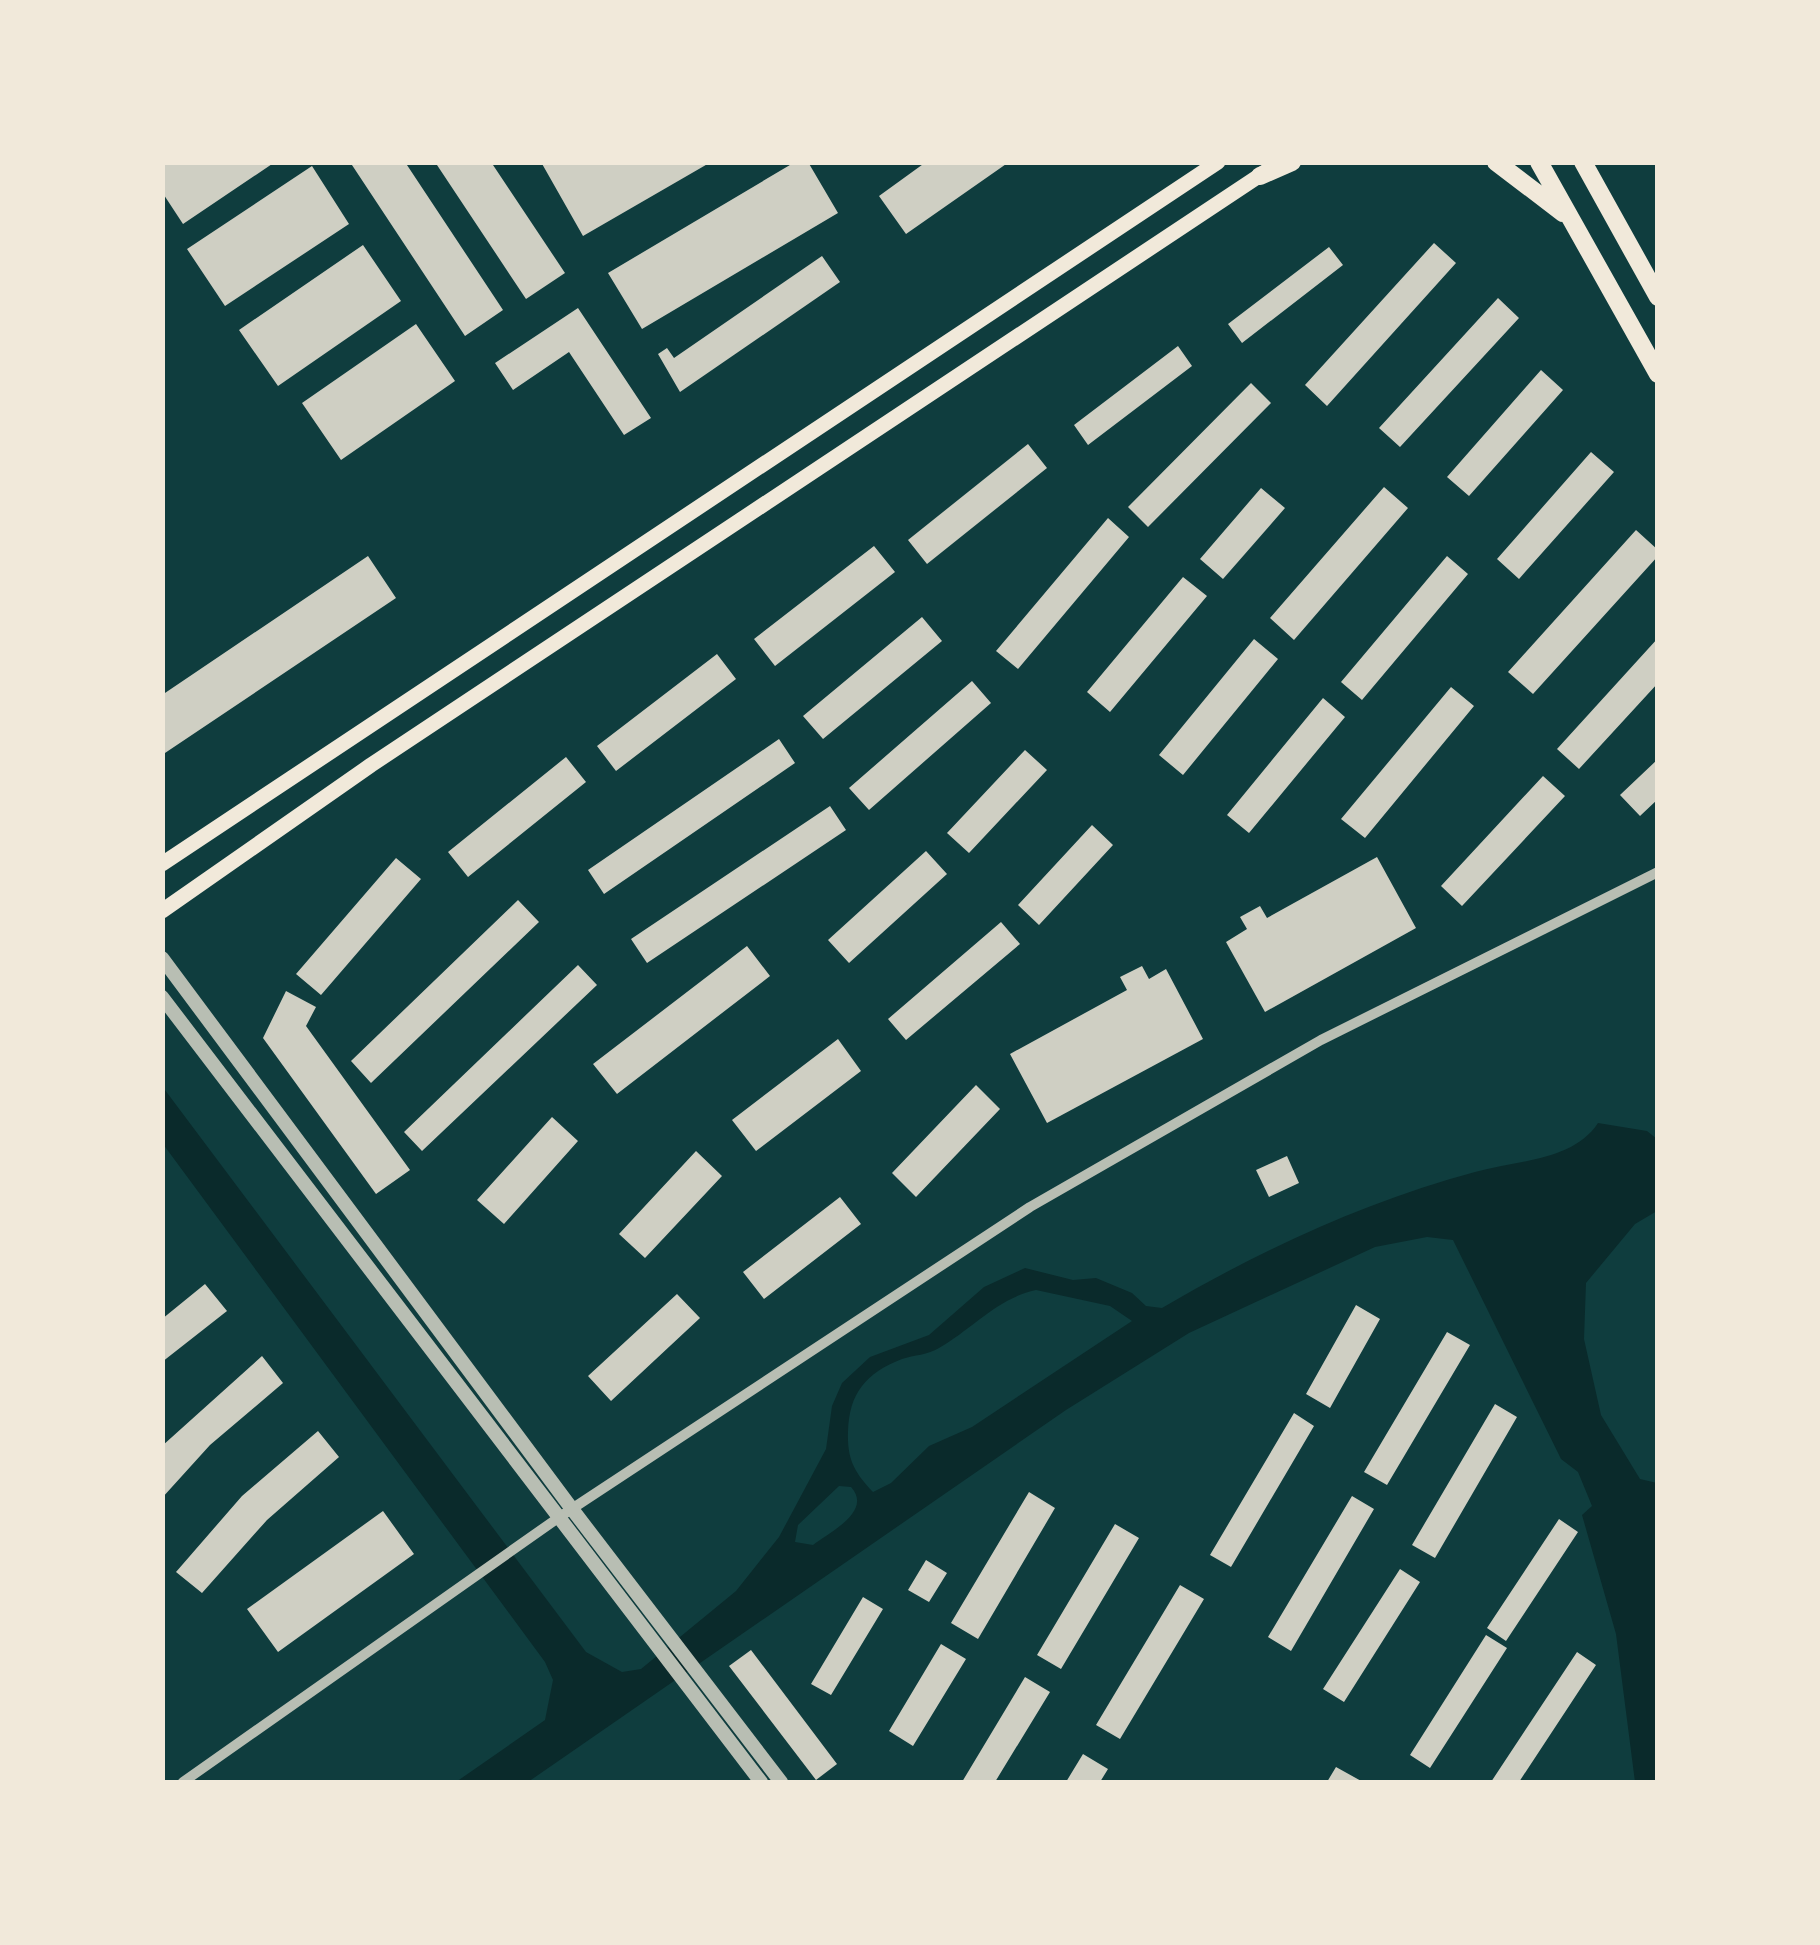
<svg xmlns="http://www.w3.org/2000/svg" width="1820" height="1945" font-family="Inter,sans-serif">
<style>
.water{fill:#0a2a2b;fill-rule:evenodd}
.building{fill:#cfcfc3}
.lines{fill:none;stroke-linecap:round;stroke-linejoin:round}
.minor{stroke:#b8beb3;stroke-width:10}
.tertiary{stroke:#b8beb3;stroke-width:14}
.secondary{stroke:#f1e9da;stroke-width:15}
.primary{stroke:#f1e9da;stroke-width:18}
</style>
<rect width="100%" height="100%" fill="#0f3d3e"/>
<path class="water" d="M162 1086 586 1652 622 1672 641 1669 736 1591 779 1537 826 1449 832 1406 842 1383 870 1357 929 1335 984 1287 1025 1268 1073 1280 1096 1278 1132 1293 1146 1306 1162 1308C1261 1250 1364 1202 1475 1172 1518 1160 1573 1161 1598 1123L1647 1131 1657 1139V1211L1635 1224 1586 1283 1584 1339 1601 1415 1640 1479 1657 1483V1782H1635L1616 1634 1582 1515 1592 1506 1578 1472 1561 1459 1453 1240 1427 1237 1375 1247 1189 1333 1066 1410 528 1782H456L545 1720 553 1680 545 1662 163 1144ZM1036 1290 1110 1306 1132 1321 972 1427 929 1446 891 1483 873 1492C855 1473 847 1460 848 1432 849 1393 866 1373 902 1359 914 1355 928 1355 939 1348 972 1329 998 1298 1036 1290ZM839 1486 851 1487C873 1511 830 1532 813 1545L795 1542 798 1525Z"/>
<path class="building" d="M162 162H275L183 224 162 192Z
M350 162H405L503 310 465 336Z
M435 162H491L565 273 526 299Z
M541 162H711L583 236Z
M795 162H808L838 213 642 329 608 273Z
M926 162H1009L906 234 879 196Z
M312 166 349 224 225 306 187 249Z
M1434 243 1456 263 1327 406 1305 385Z
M363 245 401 301 278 386 239 330Z
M1329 247 1343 265 1242 343 1228 324Z
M822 256 840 282 680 392 658 354 667 348 674 358Z
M1498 298 1519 318 1400 447 1379 428Z
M578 308 651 418 624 435 569 352 513 390 495 363Z
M416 324 455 381 341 460 302 403Z
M1178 346 1192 366 1088 445 1074 425Z
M1541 370 1563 390 1469 496 1447 477Z
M1251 383 1271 403 1148 527 1128 507Z
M1028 444 1047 468 927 564 908 540Z
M1591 452 1614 472 1519 579 1497 559Z
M1384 487 1408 508 1294 640 1270 618Z
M1261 488 1285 508 1223 579 1200 559Z
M1108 518 1129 537 1018 669 996 651Z
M1636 530 1658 550V556L1533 694 1508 672Z
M874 546 895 572 775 666 754 639Z
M368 556 396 598 162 755V695Z
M1447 556 1468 574 1362 700 1341 682Z
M1183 577 1207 596 1110 712 1087 692Z
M922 617 942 641 823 739 803 716Z
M1658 638V683L1579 769 1557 749Z
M1254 639 1278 659 1183 775 1159 755Z
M717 654 736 679 616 771 597 746Z
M972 681 991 703 869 810 849 788Z
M1451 687 1474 706 1365 838 1341 819Z
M1323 698 1345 717 1249 833 1227 815Z
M779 739 795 763 604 894 588 870Z
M1025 750 1047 770 969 853 947 833Z
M566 757 586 782 468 877 448 852Z
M1658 759V799L1640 816 1620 795Z
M1543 776 1565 796 1462 906 1441 886Z
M830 806 846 830 647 963 631 939Z
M1092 825 1113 845 1039 925 1018 905Z
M926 851 947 874 849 963 828 940Z
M1377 857 1416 928 1265 1012 1226 942 1247 929 1240 917 1260 906 1267 918Z
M396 858 421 879 321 995 296 974Z
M518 900 539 922 371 1083 351 1061Z
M1001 922 1020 944 906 1040 888 1019Z
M747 946 770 976 617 1094 593 1064Z
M578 965 597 985 422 1151 404 1132Z
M1142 966 1149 979 1166 969 1203 1039 1047 1123 1010 1054 1127 990 1120 977Z
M286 991 316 1007 306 1026 410 1170 376 1194 263 1038Z
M838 1039 861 1071 756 1151 732 1120Z
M976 1085 1000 1109 916 1197 892 1173Z
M552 1117 578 1141 504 1224 477 1200Z
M696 1151 722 1176 645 1258 619 1234Z
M1287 1156 1299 1183 1269 1197 1256 1170Z
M840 1197 861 1224 764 1299 743 1272Z
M205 1284 227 1311 162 1362V1319Z
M677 1294 700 1318 611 1401 588 1376Z
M1356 1305 1380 1319 1330 1408 1306 1394Z
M1447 1332 1470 1345 1387 1485 1364 1472Z
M262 1356 283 1383 210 1445 162 1498V1446Z
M1495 1404 1517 1417 1435 1558 1412 1545Z
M1294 1413 1314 1426 1231 1567 1210 1555Z
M318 1431 339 1457 267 1520 202 1593 176 1572 242 1496Z
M1029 1492 1055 1508 978 1639 951 1623Z
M1352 1496 1374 1509 1291 1651 1268 1637Z
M383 1511 414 1554 278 1652 247 1609Z
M1559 1519 1578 1532 1506 1641 1487 1628Z
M1115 1524 1139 1538 1061 1669 1037 1655Z
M926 1560 947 1573 929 1602 908 1590Z
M1400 1569 1420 1582 1344 1702 1323 1689Z
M1180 1585 1204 1599 1120 1739 1096 1725Z
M863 1597 883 1609 831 1695 811 1684Z
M1486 1635 1507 1648 1430 1768 1410 1755Z
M941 1644 966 1659 913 1746 889 1731Z
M751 1650 837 1764 816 1780 729 1666Z
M1577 1652 1596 1665 1519 1782H1491Z
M1025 1677 1050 1692 995 1782H962Z
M1083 1754 1108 1769 1100 1782H1066Z
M1336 1767 1363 1782H1327Z"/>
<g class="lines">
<path class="minor" d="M183 1782 558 1518 1030 1207 1321 1040 1658 872"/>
<path class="tertiary" d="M162 958 572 1509 781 1782
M162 997 761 1782"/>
<path class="secondary" d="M162 864 1218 162
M162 911 371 765 1268 170"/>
<path class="primary" d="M1496 162 1563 213
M1539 162 1658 374
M1583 162 1658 297
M1260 176 1292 162"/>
</g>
<rect width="1820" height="1945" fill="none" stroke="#f1e9da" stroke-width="330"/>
</svg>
